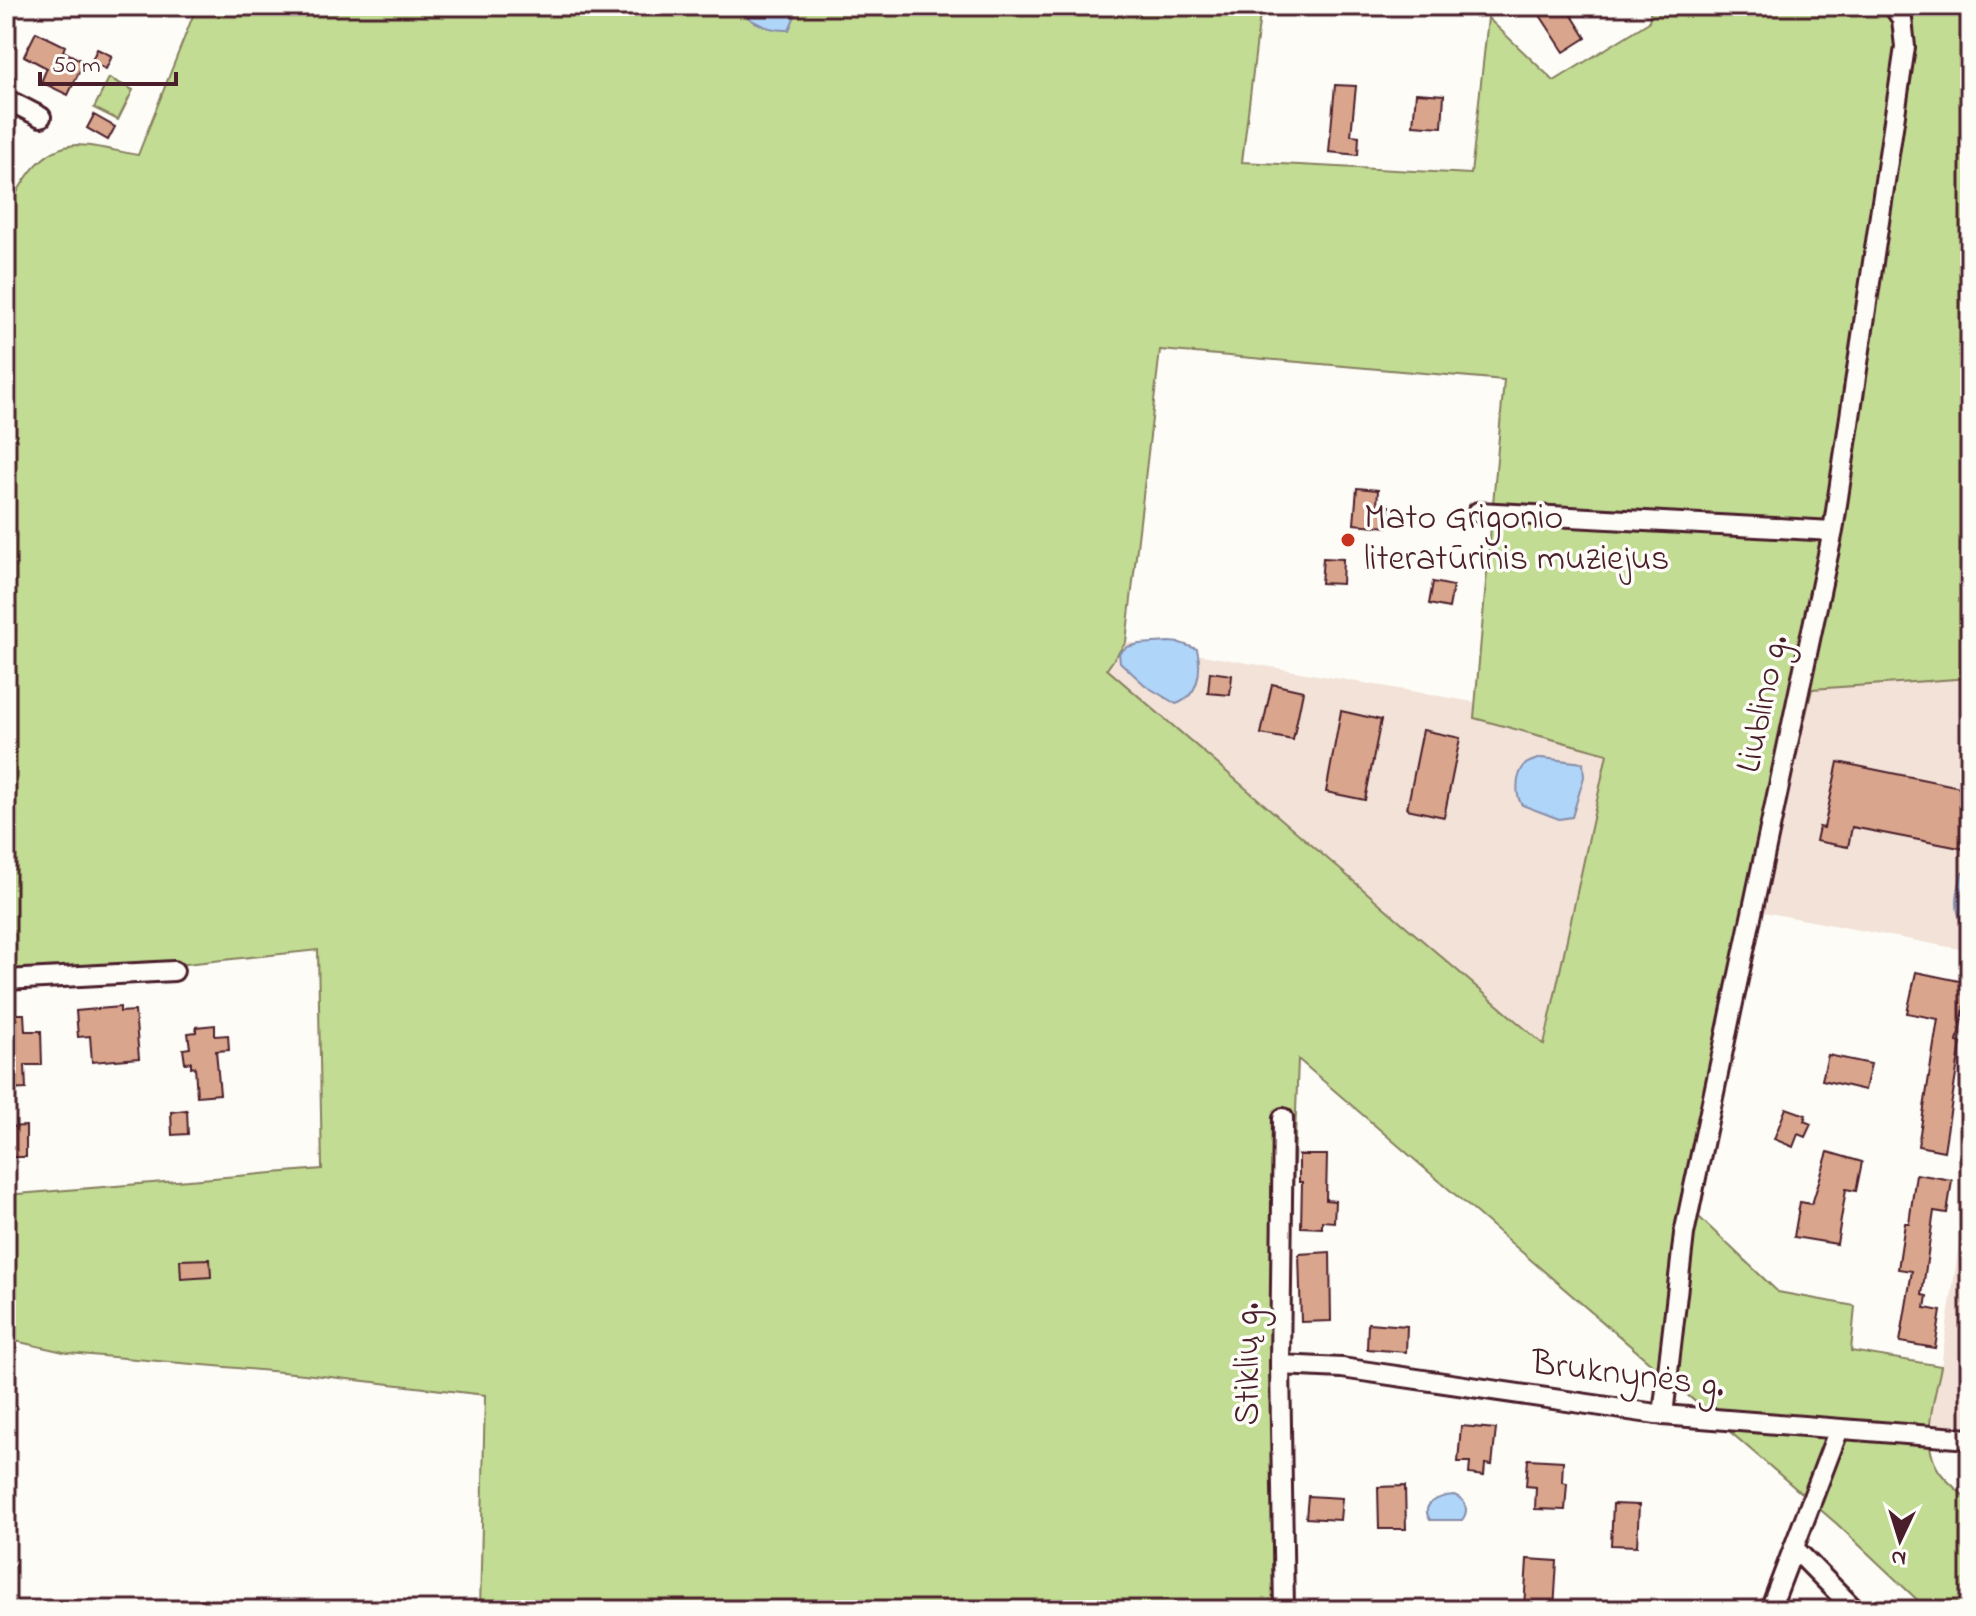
<svg xmlns="http://www.w3.org/2000/svg" width="1976" height="1616" font-family="'Indie Flower',sans-serif">
<style>
.built{fill:#f2e2d7}
.green{fill:#c2dc93;stroke:#867e5f;stroke-width:2;fill-rule:evenodd}
.water{fill:#afd5f9;stroke:#878ca7;stroke-width:2}
.building{fill:#d9a68d;stroke:#4a1f2b;stroke-width:2}
.lines{fill:none;stroke-linecap:round;stroke-linejoin:round}
.street-casing{stroke:#4a1f2b;stroke-width:24}
.street{stroke:#fdfcf7;stroke-width:18}
.poi-dot{fill:#c8321e;stroke:#fdfcf7;stroke-width:3}
.labels{text-anchor:middle;dominant-baseline:central;stroke-width:7;stroke-linejoin:round;paint-order:stroke}
.poi-label{font-size:36px;fill:#4a1f2b;stroke:#fdfcf7;text-anchor:start}
.street-label{font-size:36px;fill:#4a1f2b;stroke:#fdfcf7}
</style>
<rect width="100%" height="100%" fill="#fdfcf7"/>
<filter id="ink" filterUnits="userSpaceOnUse"><feTurbulence type="fractalNoise" baseFrequency=".0125" numOctaves="2"/><feDisplacementMap in="SourceGraphic" scale="16" xChannelSelector="R" yChannelSelector="G"/><feConvolveMatrix kernelMatrix="1 2 1 2 8 2 1 2 1" color-interpolation-filters="sRGB"/></filter>
<g filter="url(#ink)">
<path class="built" d="M1127 642 1474 702V718L1607 753 1544 1046 1107 669Z
M1970 678V951L1759 911 1812 688Z
M1970 1170V1435L1929 1432 1941 1366Z"/>
<path class="green" d="M193 6H1261L1242 162 1471 174 1488 18 1554 81 1649 22 1651 6H1970V678L1812 689 1759 911 1699 1217 1778 1292 1855 1306 1851 1351 1941 1366C1935 1400 1917 1446 1943 1476 1951 1485 1961 1493 1970 1502V1610H1928L1837 1524 1298 1059 1277 1610H480L485 1395 304 1374 68 1353 6 1339V1195L322 1169 318 950 167 966 6 975V212C21 184 40 147 76 145 96 145 119 152 138 155L196 8ZM1160 350 1504 380 1474 718 1607 754 1544 1045 1107 669 1126 642Z
M109 78 133 90 118 120 94 108Z"/>
<path class="water" d="M734 6H799L789 30C768 31 749 21 734 6Z
M1169 642 1180 643 1197 649C1202 670 1199 696 1176 704L1146 686 1120 662 1119 653 1127 647 1139 644Z
M1542 758 1583 763 1584 777 1572 817 1559 819 1522 805C1515 795 1516 776 1524 766 1528 761 1536 760 1542 758Z
M1970 870V930C1951 917 1957 892 1962 873Z
M1454 1495C1465 1499 1470 1510 1462 1520H1430C1419 1503 1440 1496 1454 1495Z"/>
<path class="building" d="M1534 6H1566L1586 38 1564 52Z
M36 32 65 46 63 51 84 62 68 95 41 82 47 68 24 56Z
M97 49 112 56 106 69 91 62Z
M1335 85 1356 86 1351 135 1359 136 1358 155 1329 152Z
M1416 93 1444 95 1442 127 1413 125Z
M94 115 115 127 108 140 87 128Z
M1357 488 1378 490 1377 506H1389L1388 527 1354 524Z
M1323 558 1343 559 1342 584 1321 583Z
M1433 582 1453 586 1449 608 1429 604Z
M1210 672 1232 675 1230 695 1208 693Z
M1272 684 1303 691 1293 740 1261 734Z
M1341 711 1381 720 1365 800 1326 792Z
M1423 730 1460 738 1444 817 1407 809Z
M1838 762 1970 789V850L1852 827 1848 847 1816 841 1819 827 1824 828Z
M1916 972 1969 983 1957 1042 1961 1043 1944 1151 1918 1146 1938 1019 1907 1013Z
M120 1007V1012L135 1011 139 1058 92 1062 90 1036 78 1037 76 1011Z
M6 1014H24L25 1031H41L42 1065H25L26 1089 6 1090Z
M215 1025V1036L228 1035 229 1050 216 1051 220 1094 197 1096 195 1067 191 1068V1062L185 1063 183 1049 190 1048 188 1033 196 1032V1027Z
M1828 1055 1871 1064 1865 1090 1822 1080Z
M1786 1108 1806 1115 1804 1121 1811 1124 1805 1137 1798 1134 1793 1147 1774 1139Z
M187 1110 188 1134 172 1135 171 1112Z
M26 1126V1157H7L6 1127Z
M1828 1152 1862 1162 1856 1191 1846 1189 1837 1244 1794 1237 1800 1202 1812 1204Z
M1299 1155H1327L1326 1200 1335 1201 1334 1222 1322 1221V1228L1301 1227 1302 1182H1299Z
M1916 1174 1952 1180 1947 1213 1934 1211 1922 1295 1927 1296 1925 1308 1941 1311 1935 1348 1900 1342 1912 1271 1898 1269 1905 1223H1909Z
M1330 1252 1331 1321 1301 1322 1299 1254Z
M210 1259 211 1277 181 1279 180 1260Z
M1368 1323 1407 1326 1406 1352 1367 1349Z
M1461 1426 1496 1429 1492 1465 1485 1464 1484 1476 1469 1474 1470 1462H1458Z
M1528 1459 1563 1461 1562 1482 1567 1483 1565 1510 1535 1509 1536 1487 1526 1486Z
M1405 1486 1406 1529H1379L1378 1487Z
M1308 1496 1342 1498 1340 1520 1306 1518Z
M1613 1504 1639 1505 1637 1546 1611 1545Z
M1527 1559 1557 1561 1554 1610 1524 1608Z"/>
<g class="lines">
<defs>
<path id="street" d="M6 99 41 117
M1478 512 1833 531
M6 980 174 971
M1283 1118 1280 1365 1284 1610
M1280 1365 1342 1368 1663 1415 1970 1439
M1663 1415 1684 1234 1833 531 1905 47 1902 19 1893 6
M1794 1548 1855 1610
M1770 1610 1839 1429"/>
</defs>
<use href="#street" class="street-casing"/>
<use href="#street" class="street"/>
</g>
</g>
<circle class="poi-dot" cx="1348" cy="540" r="8"/>
<g class="labels">
<g class="poi-label">
<text x="1364" y="519">Mato Grigonio<tspan x="1364" dy="41">literatūrinis muziejus</tspan></text>
</g>
<g class="street-label">
<text transform="translate(1764 704) rotate(-78)">Liublino g.</text>
<text transform="translate(1249 1364) rotate(-90)">Stiklių g.</text>
<text transform="translate(1628 1376) rotate(7)">Bruknynės g.</text>
</g>
</g>
<rect width="1976" height="1616" fill="none" stroke="#fdfcf7" stroke-width="32"/>
<rect x="16" y="16" width="1944" height="1584" fill="none" stroke="#4a1f2b" stroke-width="3" filter="url(#ink)"/>
<g transform="translate(1900 1540) rotate(184)" stroke="#fdfcf7" stroke-width="6" paint-order="stroke">
<path d="M0-6L14 30L0 20L-14 30Z" fill="#4a1f2b"/>
<text y="-12" font-size="22" font-weight="bold" text-anchor="middle" fill="#4a1f2b">N</text>
</g>
<path d="M40 72v12h136v-12" fill="none" stroke="#4a1f2b" stroke-width="4"/>
<text x="52" y="72" font-size="24" fill="#4a1f2b" stroke="#fdfcf7" stroke-width="6" paint-order="stroke">50 m</text>
</svg>
